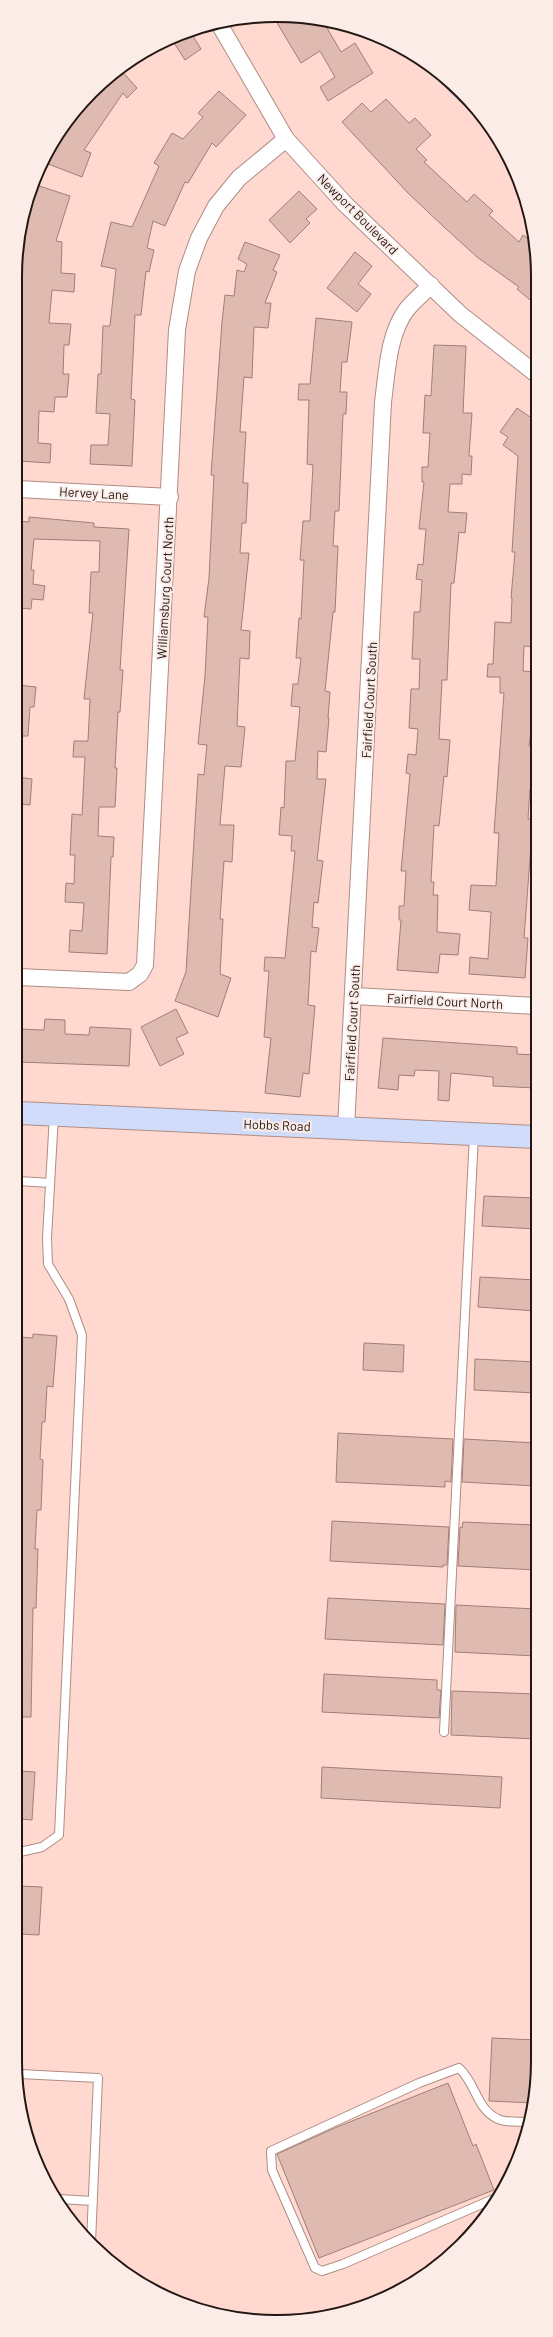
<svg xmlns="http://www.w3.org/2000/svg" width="553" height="2337" font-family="Barlow,sans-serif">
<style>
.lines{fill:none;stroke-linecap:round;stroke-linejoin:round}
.stream{stroke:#7f8aad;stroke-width:5}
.building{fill:#dfbab1;stroke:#a17f76}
.lane-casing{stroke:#af8c84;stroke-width:10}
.street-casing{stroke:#af8c84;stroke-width:18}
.secondary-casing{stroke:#af8c84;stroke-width:24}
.lane{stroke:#fff;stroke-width:8}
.street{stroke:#fff;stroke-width:16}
.secondary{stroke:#d1dcfb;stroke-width:22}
.labels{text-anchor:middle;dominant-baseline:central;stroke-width:4;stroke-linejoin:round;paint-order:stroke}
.street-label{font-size:13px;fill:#231613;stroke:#fbece8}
.rim{fill:none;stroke:#231613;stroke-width:2}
</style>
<rect width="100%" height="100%" fill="#ffd9cf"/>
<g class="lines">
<path class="stream" d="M429 68 481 119"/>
</g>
<path class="building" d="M273 16 311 17 323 21 341 52 355 43 373 73 328 101 320 87 335 77 320 51 301 63Z
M190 31 201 49 185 60 171 38Z
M119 68 137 88 127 98 123 93 84 150 91 153 82 177 43 162 50 146 80 104Z
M219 91 246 115 216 147 212 143 188 183 185 182 165 226 153 221 147 248 154 250 149 272 146 271 141 315H135L131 399 135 400 132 466 90 464 91 445H108L110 414 96 413 98 374H101L103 326H110L116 269 101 266 111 222 132 227 159 166 154 163 172 133 183 139 203 117 198 113Z
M386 99 409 123 415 118 431 135 416 149 427 160 424 162 467 202 474 194 493 211 489 215 519 242 523 235 536 244V305L517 289 519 287 477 257 444 227 408 193 342 122 362 103 371 112Z
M33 184 70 196 56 241 62 242 61 273 75 274 74 292 52 290 49 323 71 324 69 345H64L63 374H69L67 397H55L54 412 39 411 38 443 51 444 50 463 18 461V240Z
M299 191 317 209 306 219 310 223 290 243 269 220Z
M245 242 280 255 273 270 277 272 265 303H271L268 328 254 327 252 378 244 377 240 432H246L243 483H248L246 523H242L240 553H249L241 630 250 631 249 659 240 658 237 726 245 727 241 767 225 766 220 825H234L232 862 224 861 220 919H223L220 974 231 978 218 1017 175 1001 186 972 198 774 204 775 207 745 198 744 205 676 208 617H204L209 578 214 475H211L222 322 225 295 234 296 237 270 244 272 247 264 238 259Z
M355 252 372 266 358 284 371 294 357 312 327 288Z
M316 318 352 322 347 362H342L340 392H347L346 414H343L339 511H335L333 546H338L335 612H333L325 691 330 692 328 718H329L326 752 318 751 317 779H326L317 860 323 861 318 903 314 902 312 927 319 928 316 952 311 951 308 1005 315 1006 309 1074 303 1073 300 1097 265 1093 271 1038 264 1037 269 971H264L265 957 285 958 295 851H291L292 836 279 835 281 807 284 808 286 761H295L300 707 291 706 293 684H298L301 658H296L299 618 301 619 304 560H300L303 521H310L313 465 307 464 309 400H298L299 384H310Z
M434 345 466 346 463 413H472L469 456H472L471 475 462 474V484H450L448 512 467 513 465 533 459 532 454 583H451L447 680H442L439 739 450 740 447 777 444 776 439 826 434 825 431 882H434L433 895H438L437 932 460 934 458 955 440 954 438 973 397 970 401 920H399V906H404L406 871H401L410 774 406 773 408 754 416 755 418 729 409 728 411 689H419L420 659H412L414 612H420L422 580 416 579 418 564 423 565 426 529H419L424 482H422V467H428L430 433H423L425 395 431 396Z
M517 408 536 421V647L524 646 523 671 536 672V695L529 746H533L531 769H536V774L535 790 530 789 528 819H533L524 938H528L525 978 469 974 470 957 488 959 491 912 469 910 471 885 496 886 499 833H494L504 693H500V677H487L488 664H493L495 622 511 623 512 598H511L515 552H512L518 456 503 445 508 437 500 432Z
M29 517 94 523V527L129 529 120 670H123L120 712H118L115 768H117L115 807H99L98 836 114 837 113 857H111L107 954 69 952 70 930 82 931 84 903 65 902 66 883 74 884 75 855H70L72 814 82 815 85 757H73L74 741H88L90 699H84L93 613H89L91 572H99L100 541 34 539 31 570H34L33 584 45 586 43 600 32 599 31 609 18 608V521L29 522Z
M18 685 36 687 34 707H30L28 736H18Z
M18 777 32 779 30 805 18 804Z
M176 1009 188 1033 176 1038 184 1054 160 1066 141 1027Z
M45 1019 65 1020V1034L89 1035 90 1027 131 1029 129 1066 18 1062V1029L44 1030Z
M383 1038 517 1047V1054L536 1055V1088L493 1086V1077L451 1073 449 1101 438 1100 439 1071 415 1070 414 1076 399 1075 398 1090 378 1088Z
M484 1196 536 1198V1229L482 1226Z
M480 1277 536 1280V1311L478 1307Z
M33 1334 57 1336 53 1387 47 1386 45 1422H42L40 1459 43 1460 41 1510H37L35 1549H38L36 1608H33L31 1717H19V1337L33 1338Z
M364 1343 404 1345 403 1372 363 1370Z
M475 1359 536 1362V1393L474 1390Z
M338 1433 453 1439 451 1482 445 1481V1487L336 1482Z
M464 1439 536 1443V1486L462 1482Z
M332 1521 449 1527 447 1565H443V1567L330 1561Z
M463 1522 536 1525V1570L458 1566 460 1527 462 1528Z
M328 1598 445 1604 443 1645 325 1639Z
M456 1605 536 1609V1656L455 1652Z
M324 1674 437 1680V1690H441L439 1718 322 1712Z
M452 1691 536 1694V1739L451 1735Z
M322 1767 502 1777 500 1808 321 1798Z
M19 1771 35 1772 32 1820 20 1819Z
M20 1886 42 1887 39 1935 20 1934Z
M492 2038 536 2040V2095L534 2103 489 2101Z
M448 2083 473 2146 476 2144 494 2190 319 2258 277 2154 337 2127Z"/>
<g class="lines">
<defs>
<path id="lane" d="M19 1181 50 1183
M444 1732 474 1135
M20 1852 42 1847 59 1835 82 1335 69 1299 48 1264 47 1238 54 1115
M20 2074 98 2078 91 2242
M498 2197 343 2264 322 2271 315 2268 272 2170 271 2151 419 2083 459 2068C476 2083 476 2109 498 2119 506 2123 520 2121 529 2122
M59 2199 93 2201"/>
<path id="street" d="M218 22 286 139 345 204 460 314 536 374
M18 489 170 497
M18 977 129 982 140 974 145 965 177 330 187 271 199 238 216 206 239 178 286 139
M354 996 536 1006
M346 1128 383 402C387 373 388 334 407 309 414 301 423 293 431 285"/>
<path id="secondary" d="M19 1113 536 1137"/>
</defs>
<use href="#lane" class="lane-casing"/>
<use href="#street" class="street-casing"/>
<use href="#secondary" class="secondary-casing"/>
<use href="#lane" class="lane"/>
<use href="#street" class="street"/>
<use href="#secondary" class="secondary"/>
</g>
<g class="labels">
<g class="street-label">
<text transform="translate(358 214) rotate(45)">Newport Boulevard</text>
<text transform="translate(94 493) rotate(3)">Hervey Lane</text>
<text transform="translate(165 588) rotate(-87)">Williamsburg Court North</text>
<text transform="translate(369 700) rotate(-87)">Fairfield Court South</text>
<text transform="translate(445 1001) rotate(3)">Fairfield Court North</text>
<text transform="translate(352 1023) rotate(-87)">Fairfield Court South</text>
<text transform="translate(277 1125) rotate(2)">Hobbs Road</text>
</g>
</g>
<path d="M0 0H553V2337H0ZM276 22H277A254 254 0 0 1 531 276V2061A254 254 0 0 1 277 2315H276A254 254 0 0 1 22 2061V276A254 254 0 0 1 276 22Z" fill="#fbece8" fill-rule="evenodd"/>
<path class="rim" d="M276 22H277A254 254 0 0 1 531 276V2061A254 254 0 0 1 277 2315H276A254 254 0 0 1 22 2061V276A254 254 0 0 1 276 22Z"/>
</svg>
